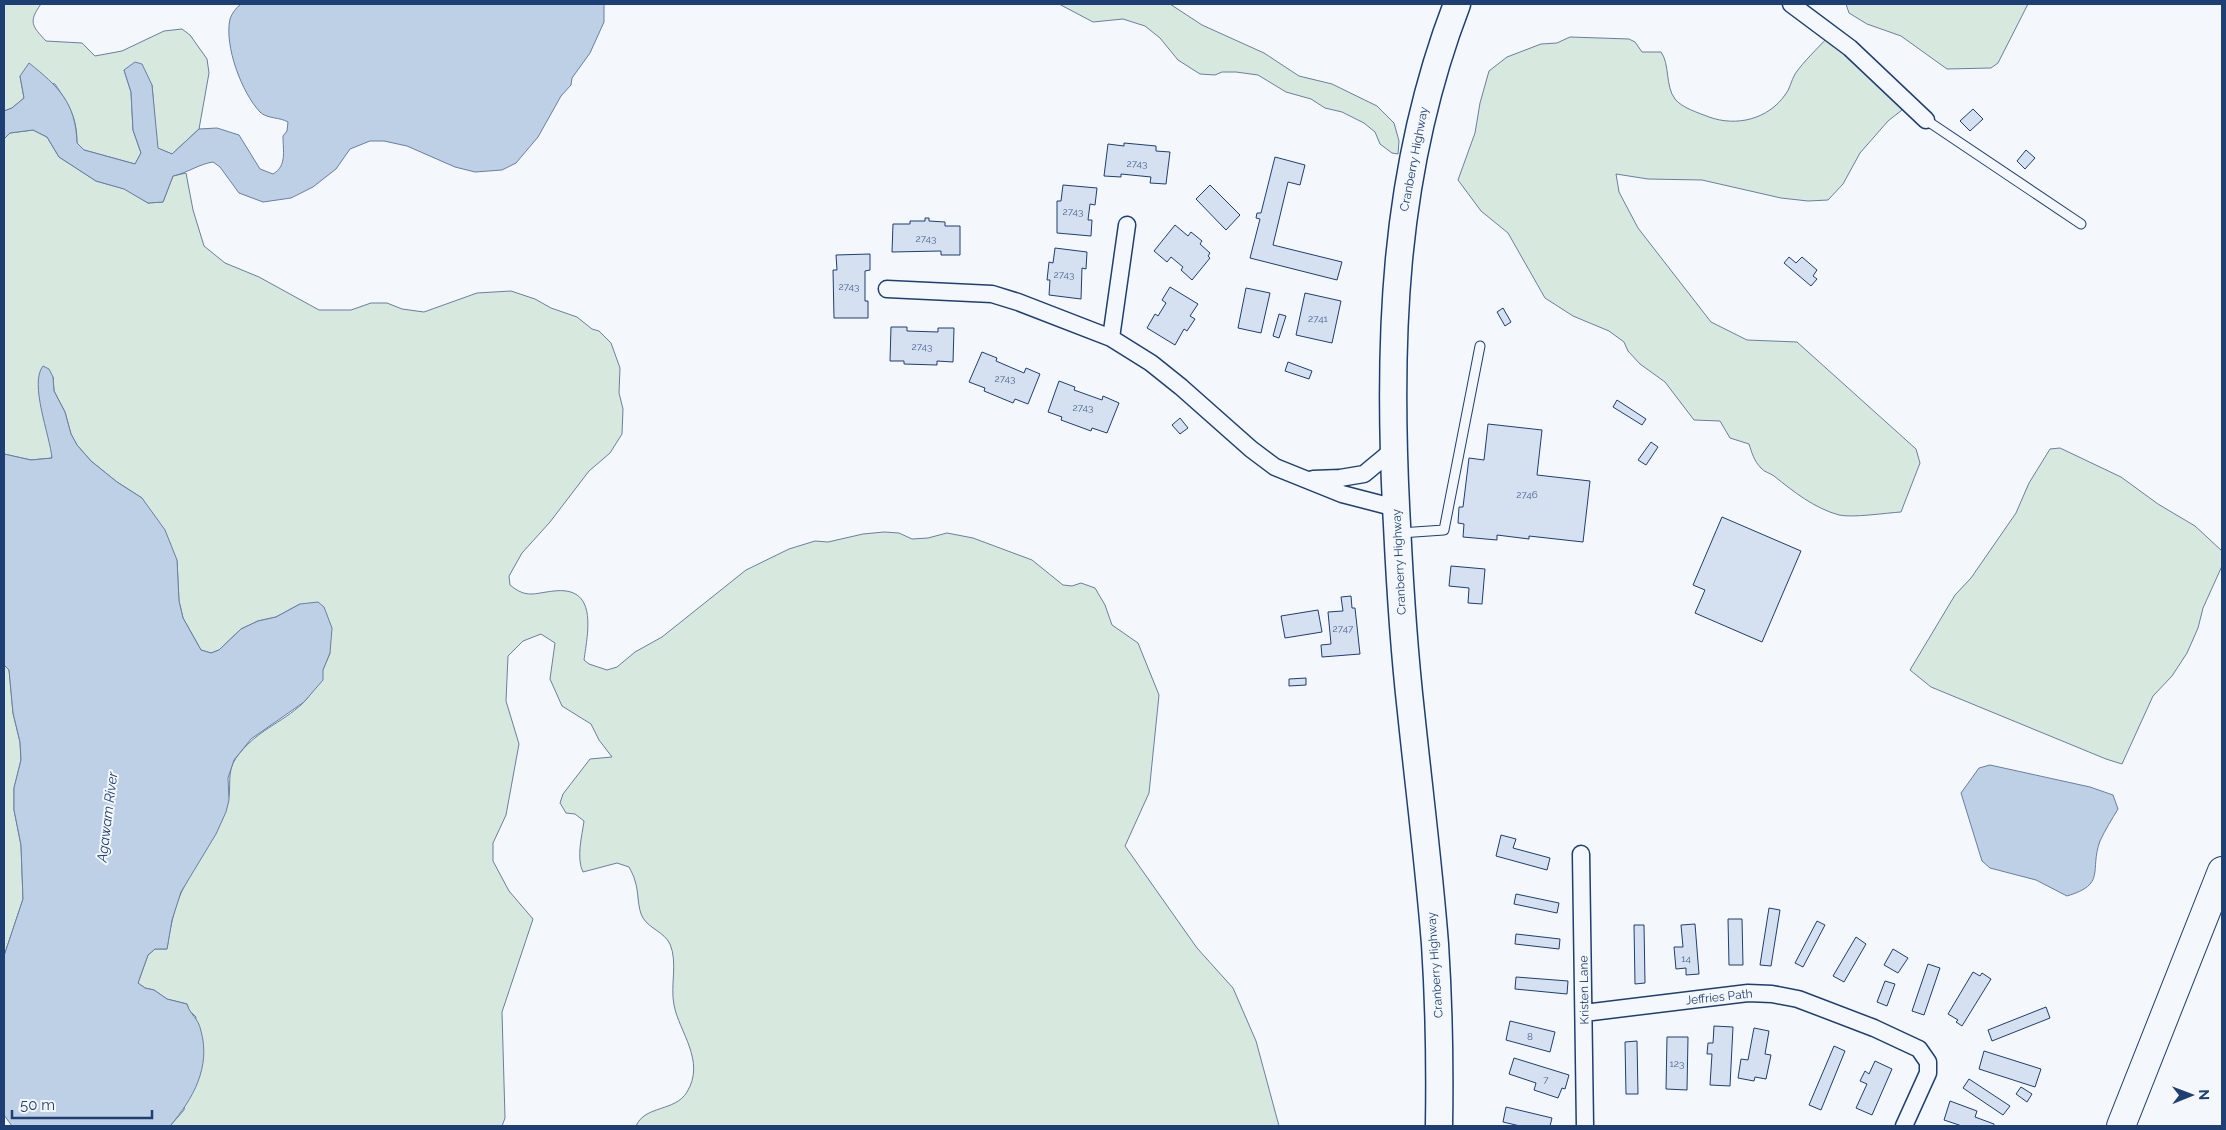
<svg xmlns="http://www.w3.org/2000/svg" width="2226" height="1130" font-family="Raleway,sans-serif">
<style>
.green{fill:#d7e8df;stroke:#687fa3}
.water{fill:#bed0e5;stroke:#687fa3}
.building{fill:#d5e0f0;stroke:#1d3f73}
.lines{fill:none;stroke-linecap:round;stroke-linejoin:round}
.service-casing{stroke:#1d3f73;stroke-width:11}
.minor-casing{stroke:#1d3f73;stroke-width:19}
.primary-casing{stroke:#1d3f73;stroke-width:29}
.motorway-casing{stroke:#1d3f73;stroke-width:30}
.service{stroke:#f4f7fb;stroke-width:9}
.minor{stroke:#f4f7fb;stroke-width:16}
.primary{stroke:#f4f7fb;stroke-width:26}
.motorway{stroke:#f4f7fb;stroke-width:28}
.labels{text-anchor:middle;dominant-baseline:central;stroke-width:4;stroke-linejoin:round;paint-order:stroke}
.number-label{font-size:10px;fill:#4b6792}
.street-label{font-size:12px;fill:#1d3f73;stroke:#f4f7fb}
.water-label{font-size:14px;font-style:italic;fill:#1d3f73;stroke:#f4f7fb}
</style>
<rect width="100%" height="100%" fill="#f4f7fb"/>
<path class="green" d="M4 4H41C28 22 32 26 46 41L82 43 95 56 122 51 164 31 182 29 190 35 207 59 209 73 199 129 172 154 157 148 152 85 124 70 131 92 133 130 141 153 135 164 84 150 77 143C77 117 69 105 55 84L20 76 24 98 12 108 4 111Z
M1059 4H1170L1202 25 1264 53 1299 76 1332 84 1377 106 1394 123 1399 141 1398 154 1392 153 1380 144 1375 132 1364 123 1342 112 1325 108 1311 99 1286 92 1258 75 1236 72H1222L1215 75 1200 74 1178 60 1160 38 1145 26 1123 19 1093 22Z
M1846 4H2028L1998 63 1991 68 1947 69 1901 36 1867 24 1849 13Z
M1570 37 1629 39 1635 42 1642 52H1661C1670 64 1665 86 1675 99 1682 108 1699 113 1709 117 1737 127 1768 119 1785 95 1790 89 1791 81 1795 74 1804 61 1817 49 1828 37L1907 106 1888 121 1860 153 1843 184 1828 200 1808 201 1781 198 1702 180 1648 179 1616 174 1619 192 1638 228 1711 322 1747 340 1797 342 1916 449 1920 463 1901 512C1885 513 1853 518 1839 515 1814 508 1794 492 1774 476 1770 473 1764 472 1761 468 1754 461 1752 453 1749 444L1730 438 1720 421 1694 420 1665 382 1640 364 1628 351 1624 342 1609 331 1573 316 1545 298 1508 233 1481 211 1458 180 1475 133 1480 103 1489 71 1507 57 1541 44 1557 43Z
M33 130 47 137 59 157 96 181 125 189 148 203 163 202 173 176 186 173 193 210 204 246 225 263 259 277 319 310H351L371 303H387L402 309 424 312 477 293 511 291 535 299 551 308 577 317 592 329 599 331 611 343 620 368 619 393 623 409 622 434 610 453 589 471 550 522 522 553 509 576 510 585C527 599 534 593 554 591 598 586 588 631 584 660L589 664 607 670 617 667 635 652 662 637 746 570 789 549 815 541 828 542 863 534 884 532 899 533 912 539 928 538 947 533 973 538 1032 560 1063 585 1072 586 1081 583 1095 588 1105 605 1112 625 1138 643 1159 695 1149 793 1125 846 1197 948 1233 988 1256 1041 1279 1126H636C645 1105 675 1112 687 1092 706 1061 679 1032 674 1005 670 985 678 963 670 944 664 932 650 929 643 918 637 908 639 892 635 881 634 876 631 871 629 867L617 863 583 872C576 858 582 836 584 821L575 814 566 813 560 803 563 794 590 759 612 757 599 740 591 724 562 706 550 679 555 643 541 634 523 641 508 656 506 701 519 744 506 815 493 843V861L509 891 533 919 502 1012 505 1118 502 1126H170L184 1110 196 1017 189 1010 187 1004 167 999 154 990 145 988 138 983 148 955 155 949H167C170 930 173 911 181 893 195 862 218 836 228 802 232 787 226 772 236 758 256 730 281 724 303 703 314 692 324 667 330 653L300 604 276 617 258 621 241 629 219 650 211 653 201 650 183 618 179 601 177 561 142 498 117 482 91 461 77 445 71 434 65 412 54 391 53 377 52 458 31 460 4 454V139L10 133Z
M2060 448 2121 477 2158 504 2195 526 2222 551V566L2203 608 2198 628 2187 653 2172 676 2153 696 2122 764 2106 759 1931 687 1910 670 1955 595 1971 578 2016 513 2029 483 2050 449Z
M4 665 9 669 13 713 20 742 21 760 14 788V810L21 845 23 899 4 956Z"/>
<path class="water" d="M241 4H604V22L590 53 572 78 571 85 561 96 538 137 516 163 502 170 475 172 455 167 407 146 384 141H370L350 149 336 169 313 187 291 198 263 202 239 193 220 167 213 162C199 164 187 173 173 176L163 202 148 203 124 189 96 181 59 157 47 137 33 130 10 133 4 139V111L12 108 24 98 20 76 29 63C58 86 76 103 77 143L84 150 135 164 141 153 133 130 131 92 124 70 135 62 142 64 152 85 158 148 172 154 199 129 217 128 239 135 260 169 273 174C287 166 283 151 283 136L287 131 288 122C280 117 267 119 260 112 242 93 224 46 230 19 232 13 236 8 241 4Z
M43 366 49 369 53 377 54 391 65 412 71 434 77 445 91 461 117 482 142 498 165 530 177 560 179 601 183 618 201 650 211 653 219 650 241 629 258 621 276 617 300 604 318 602 324 607 332 628 330 653 323 670V680L304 702 251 739 234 760 228 778 229 800 226 812 216 834 181 892 172 920 167 949H155L148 955 138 983 145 988 154 990 167 999 187 1004C190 1015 198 1017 201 1031 211 1067 193 1099 170 1126H12L4 1115V956L23 899 21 845 14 810V788L21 760 20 742 13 713 9 670 4 665V454L31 460 52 458C50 436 29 383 43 366Z
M1990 765 2090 787 2113 795 2118 809C2112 819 2105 830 2100 841 2089 871 2107 884 2067 896L2036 880 1990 868 1982 861 1961 793 1979 768Z"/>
<path class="building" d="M1973 109 1983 119 1970 131 1960 121Z
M1124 143 1156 146V151L1170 152 1166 184 1150 183 1151 177 1121 174V177L1104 176 1108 144 1124 146Z
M2026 150 2035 158 2025 169 2017 161Z
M1275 157 1305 165 1300 185 1288 182 1273 245 1342 262 1337 280 1250 258 1260 219 1256 218 1257 213H1261Z
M1063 185 1097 188 1095 205 1090 204 1088 220H1092L1091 236 1057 233V201H1061Z
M1210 185 1240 215 1226 230 1196 199Z
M925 218H929V221L945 222V226H960V255H941V251L892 252 893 224H910V221H925Z
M1175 225 1188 236 1191 232 1202 241 1200 244 1210 253 1208 256 1210 258 1192 280 1181 270 1183 267 1171 257 1167 262 1154 251Z
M1055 248 1087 252 1086 269 1082 268 1081 299 1049 295 1050 280H1047L1049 262 1053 263Z
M870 254V270L865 271V301H868V318H834L833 270H837L836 255Z
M1789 257 1796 263 1802 257 1817 270 1813 276 1817 279 1811 286 1784 263Z
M1170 287 1198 304 1190 316 1195 319 1187 331 1184 329 1175 345 1147 328 1155 314 1158 316 1166 303 1162 300Z
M1246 288 1270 293 1261 333 1238 328Z
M1305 293 1341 301 1332 343 1296 335Z
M1503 308 1511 322 1505 326 1497 312Z
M1279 314 1286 316 1279 338 1273 336Z
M891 327H907V331L938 332V328H954L953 362 937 361V365L904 364V361H890Z
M982 352 997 358 996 361 1024 373 1026 368 1040 374 1028 404 1015 399 1013 403 984 391 985 388 969 382Z
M1288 362 1312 371 1309 379 1285 371Z
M1059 381 1075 387 1074 390 1102 400 1103 396 1119 403 1107 433 1092 428 1091 431 1061 420 1062 417 1048 412Z
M1617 400 1646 419 1642 425 1613 407Z
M1180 418 1188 428 1180 434 1172 425Z
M1488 424 1542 430 1537 475 1590 481 1583 542 1529 536V539L1497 535V540L1463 537 1464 524 1458 523 1459 507H1463L1469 458 1484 460Z
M1651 442 1658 447 1646 465 1638 460Z
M1722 517 1801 551 1762 642 1695 613 1705 590 1693 585Z
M1451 566 1485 569 1482 604 1468 603 1469 588 1449 586Z
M1351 596 1352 608H1355L1360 654 1322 657 1321 645 1331 644 1328 612 1343 611 1341 597Z
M1318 610 1322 632 1285 638 1281 616Z
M1306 678V685L1289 686V679Z
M1501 835 1516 839 1513 848 1550 858 1547 870 1496 856Z
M1516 894 1559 903 1557 913 1514 904Z
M1769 908 1780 910 1771 966 1760 965Z
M1728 919H1742L1743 965H1729Z
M1817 921 1825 925 1803 967 1795 963Z
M1695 924 1699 974 1686 975V968L1676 969 1674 947H1683L1681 925Z
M1634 925H1644L1645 983 1635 984Z
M1516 934 1560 939 1559 949 1515 944Z
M1856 937 1866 944 1844 982 1833 976Z
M1893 949 1908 958 1898 973 1884 965Z
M1928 964 1940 968 1924 1015 1912 1011Z
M1973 972 1980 976 1982 973 1991 979 1962 1026 1956 1022 1958 1020 1948 1014Z
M1516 977 1568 981 1567 994 1515 989Z
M1885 981 1895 984 1887 1006 1877 1002Z
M2046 1007 2050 1018 1992 1041 1988 1030Z
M1510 1021 1555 1032 1550 1052 1506 1040Z
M1714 1026 1733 1027 1730 1086 1710 1085 1712 1054H1707L1708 1043H1713Z
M1754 1028 1769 1031 1765 1054 1771 1055 1766 1079 1755 1077 1754 1081 1738 1078 1741 1059 1748 1060Z
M1667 1037H1688L1687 1090 1666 1089Z
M1637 1041 1638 1094H1626L1625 1042Z
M1834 1046 1845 1051 1821 1110 1809 1105Z
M1984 1051 2041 1069 2035 1087 1979 1069Z
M1514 1058 1569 1075 1565 1089 1562 1088 1558 1098 1534 1090 1536 1083 1509 1074Z
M1875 1061 1892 1069 1872 1115 1856 1108 1867 1084 1860 1081 1865 1071 1869 1074Z
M1969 1079 2010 1106 2003 1115 1963 1088Z
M2021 1087 2032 1094 2027 1102 2016 1094Z
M1950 1101 1977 1111 1975 1117 1994 1124V1126H1962L1944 1120Z
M1506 1107 1552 1118 1550 1126H1520L1503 1122Z"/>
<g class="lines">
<defs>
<path id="service" d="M1926 120 2081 224
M1400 533 1444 530 1480 346"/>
<path id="minor" d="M1791 4 1850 48 1926 120
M887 289 992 294 1018 302 1111 338 1151 363 1181 387 1251 449 1275 467 1342 494 1396 508
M1111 338 1127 225
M1313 479 1340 478 1364 474 1393 450
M1581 854 1585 1126
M1584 1013 1748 993 1772 994 1798 999 1874 1028 1919 1049 1928 1062V1073L1904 1126"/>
<path id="primary" d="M1439 1126C1440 1065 1439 1005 1435 944 1429 867 1419 789 1411 712 1404 650 1400 588 1397 525 1387 346 1392 173 1457 4"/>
<path id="motorway" d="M2121 1126 2222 871"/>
</defs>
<use href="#service" class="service-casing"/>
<use href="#minor" class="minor-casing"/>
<use href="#primary" class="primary-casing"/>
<use href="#motorway" class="motorway-casing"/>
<use href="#service" class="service"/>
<use href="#minor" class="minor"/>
<use href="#primary" class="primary"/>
<use href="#motorway" class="motorway"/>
</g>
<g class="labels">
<g class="number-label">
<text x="1137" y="163">2743</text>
<text x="1073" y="211">2743</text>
<text x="926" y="238">2743</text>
<text x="1064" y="274">2743</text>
<text x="849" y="286">2743</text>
<text x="1318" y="318">2741</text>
<text x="922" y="346">2743</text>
<text x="1005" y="378">2743</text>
<text x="1083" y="407">2743</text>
<text x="1527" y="494">2746</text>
<text x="1343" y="628">2747</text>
<text x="1686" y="958">14</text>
<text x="1530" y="1036">8</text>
<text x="1677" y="1063">123</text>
<text x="1546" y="1079">7</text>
</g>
<g class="street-label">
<text transform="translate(1414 159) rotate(-79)">Cranberry Highway</text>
<text transform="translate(1399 562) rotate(-93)">Cranberry Highway</text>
<text transform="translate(1435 965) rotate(-94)">Cranberry Highway</text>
<text transform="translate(1584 990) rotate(-91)">Kristen Lane</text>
<text transform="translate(1719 997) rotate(-6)">Jeffries Path</text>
</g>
<g class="water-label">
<text transform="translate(107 817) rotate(-83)">Agawam River</text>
</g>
</g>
<rect width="2226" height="1130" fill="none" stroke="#1d3f73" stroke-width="10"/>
<g transform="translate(2191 1095) rotate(89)" stroke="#f4f7fb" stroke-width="4" paint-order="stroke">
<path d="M0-4L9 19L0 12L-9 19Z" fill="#1d3f73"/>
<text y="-8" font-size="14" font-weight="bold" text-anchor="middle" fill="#1d3f73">N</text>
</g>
<path d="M12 1110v8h140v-8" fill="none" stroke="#1d3f73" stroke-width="2.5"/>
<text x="20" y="1110" font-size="15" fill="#1d3f73" stroke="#f4f7fb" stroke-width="4" paint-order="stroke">50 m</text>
</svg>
